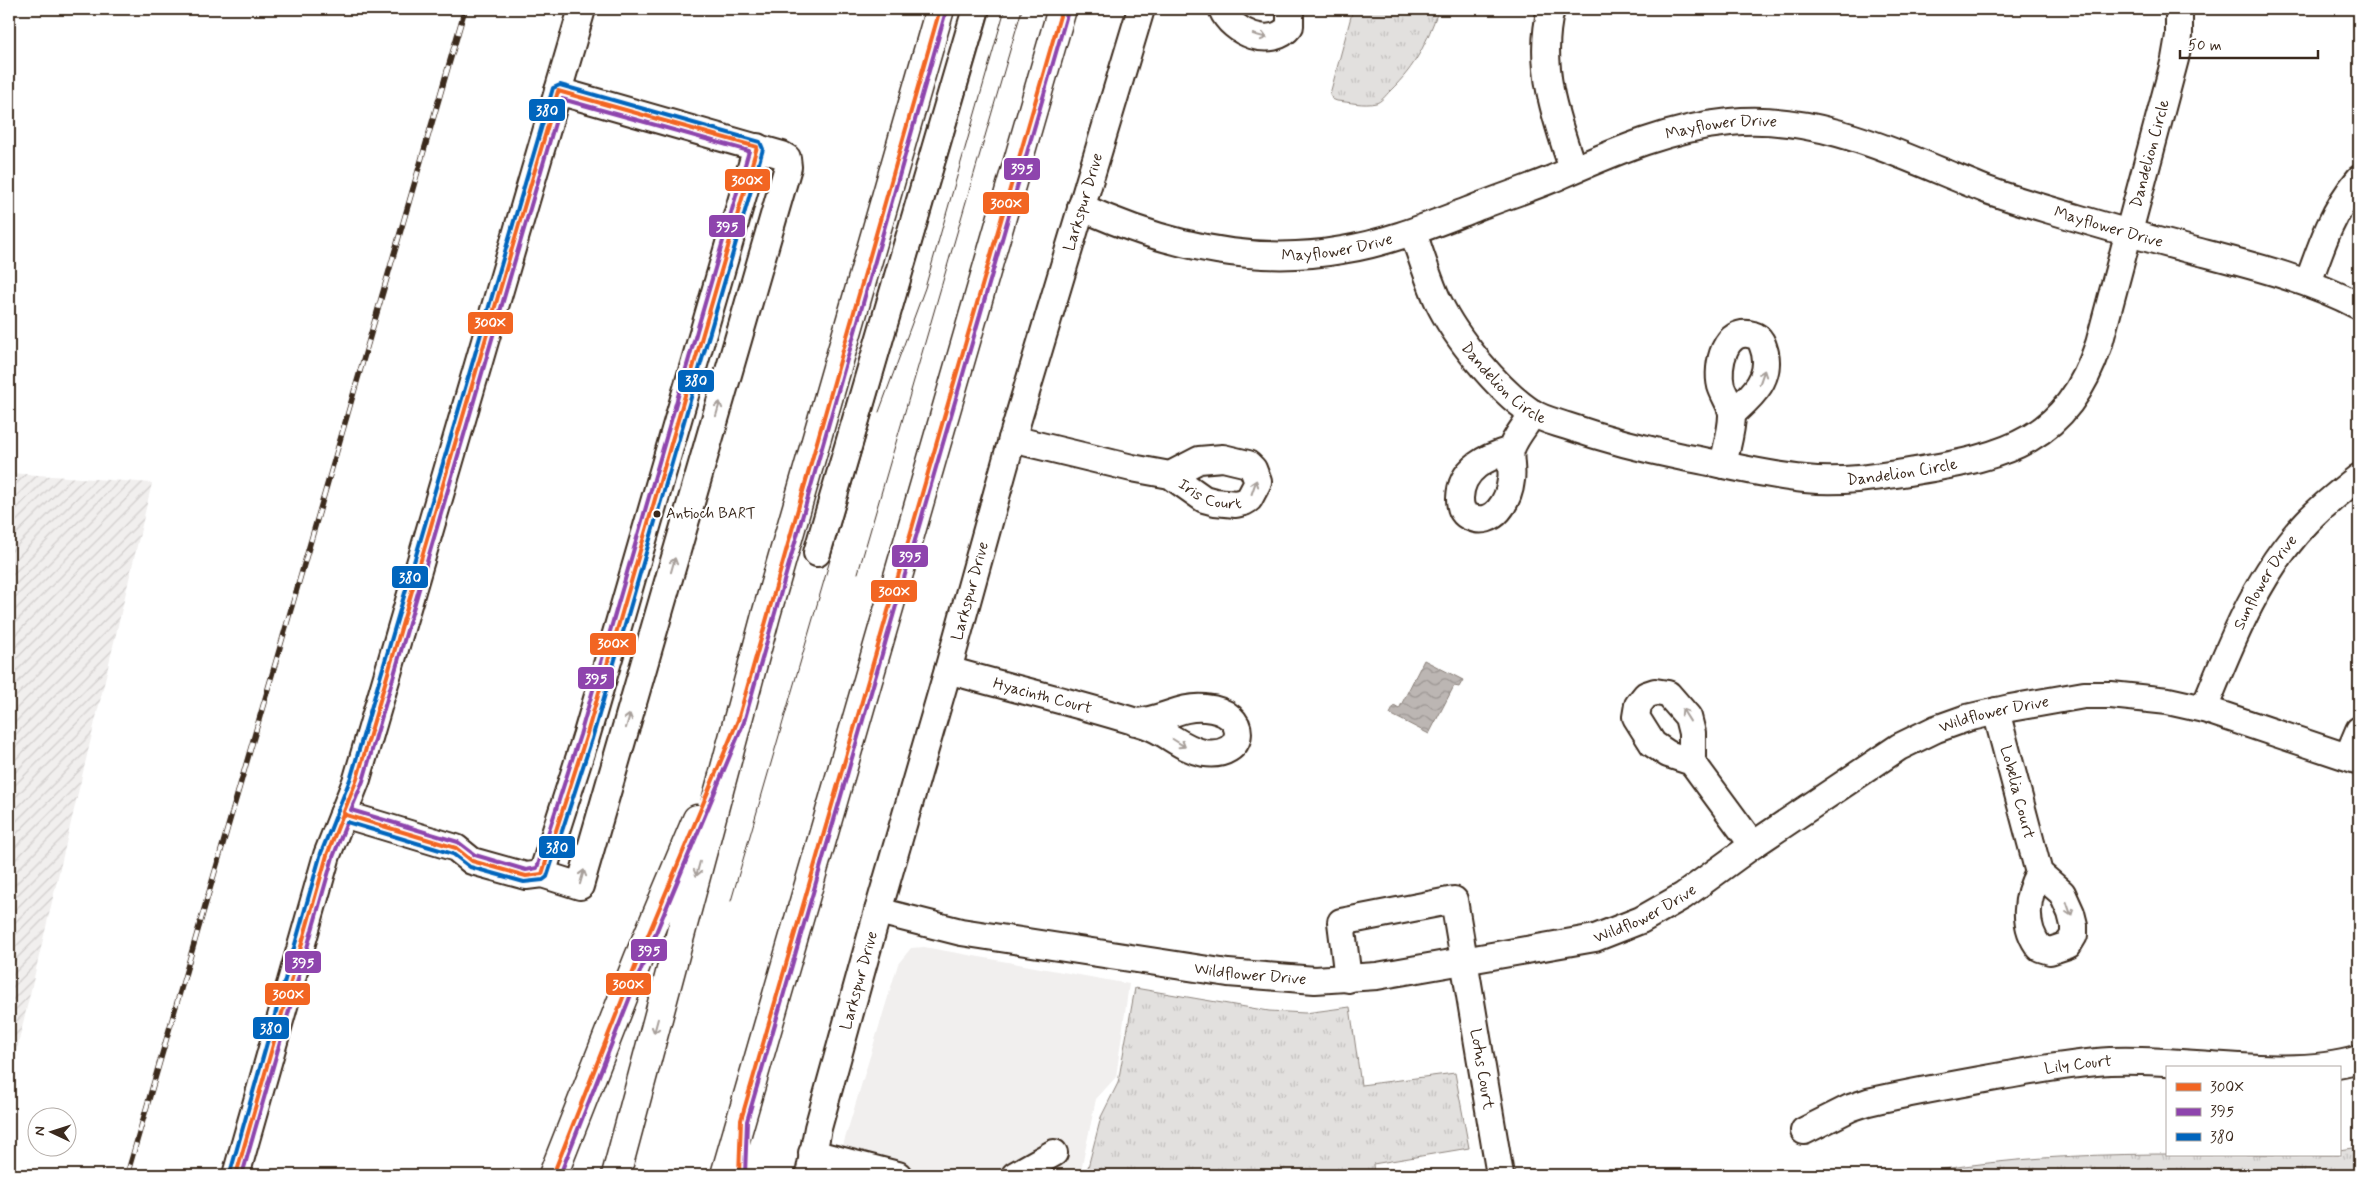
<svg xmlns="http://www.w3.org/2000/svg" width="2368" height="1184" font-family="Mynerve,sans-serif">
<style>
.built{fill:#f1efee}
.industrial{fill:url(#industrial-furrows)}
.grass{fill:url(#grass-tufts);stroke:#8e857e}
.water{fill:url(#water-waves);stroke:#887e77}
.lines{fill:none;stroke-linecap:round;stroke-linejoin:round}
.minor-casing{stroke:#3b2a1e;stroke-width:30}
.highway-casing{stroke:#3b2a1e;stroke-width:31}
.minor{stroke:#fff;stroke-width:26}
.highway{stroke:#fff;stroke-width:28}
.tram{stroke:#3b2a1e;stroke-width:1}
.rail-casing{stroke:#3b2a1e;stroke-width:5.5}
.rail{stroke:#fff;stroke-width:4;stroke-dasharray:11;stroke-linecap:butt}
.bus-1-casing{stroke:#fff;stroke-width:8}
.bus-2-casing{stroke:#fff;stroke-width:8}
.bus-3-casing{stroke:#fff;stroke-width:8}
.bus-1{stroke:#f26522;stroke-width:4}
.bus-2{stroke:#8e44ad;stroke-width:4}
.bus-3{stroke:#0065bd;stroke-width:4}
.oneway{stroke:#a79f9a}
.bus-dot{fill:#3b2a1e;stroke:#fff;stroke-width:2}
.labels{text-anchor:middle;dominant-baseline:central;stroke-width:4;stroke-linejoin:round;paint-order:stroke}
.bus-label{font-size:15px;fill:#3b2a1e;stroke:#fff;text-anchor:start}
.street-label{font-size:16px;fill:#3b2a1e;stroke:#fff}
.line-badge{stroke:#fff;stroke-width:2}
.badge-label{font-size:14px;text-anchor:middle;font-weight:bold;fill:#fff}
</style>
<defs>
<pattern id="industrial-furrows" width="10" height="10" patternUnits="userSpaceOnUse" patternTransform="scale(1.25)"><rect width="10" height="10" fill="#f1efee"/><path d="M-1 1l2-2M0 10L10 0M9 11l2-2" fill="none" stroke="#d0cdcc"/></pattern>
<pattern id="grass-tufts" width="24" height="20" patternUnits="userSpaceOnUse" patternTransform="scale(1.25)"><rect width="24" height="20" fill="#e2e0de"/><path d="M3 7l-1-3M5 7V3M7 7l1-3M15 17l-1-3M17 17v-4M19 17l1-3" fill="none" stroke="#c3c0be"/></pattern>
<pattern id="water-waves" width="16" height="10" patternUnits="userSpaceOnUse" patternTransform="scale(1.25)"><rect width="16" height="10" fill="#bcb6b3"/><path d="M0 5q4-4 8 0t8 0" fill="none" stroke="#9a9491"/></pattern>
</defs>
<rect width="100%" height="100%" fill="#fff"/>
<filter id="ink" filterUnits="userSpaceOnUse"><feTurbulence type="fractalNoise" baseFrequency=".02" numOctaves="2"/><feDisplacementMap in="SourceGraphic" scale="10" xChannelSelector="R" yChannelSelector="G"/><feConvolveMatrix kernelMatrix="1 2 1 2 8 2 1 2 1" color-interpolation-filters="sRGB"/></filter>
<g filter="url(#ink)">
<path class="built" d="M924 947 1129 984 1116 1077 1096 1099 1080 1175H836L844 1142 898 964 911 948Z"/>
<path class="industrial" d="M9 473 152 483 9 1082Z"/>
<path class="grass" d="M1353 9H1439C1426 43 1417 65 1390 91 1386 95 1381 102 1376 103 1364 106 1349 102 1337 101L1332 99 1330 94Z
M1135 988 1269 1011 1305 1013 1350 1007 1361 1085 1455 1073 1469 1148 1373 1164 1374 1175H1086L1101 1117 1118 1083Z
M2359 1147V1175H1910C2053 1147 2195 1155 2339 1155V1150Z"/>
<path class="water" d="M1424 660 1463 680 1459 687 1454 686 1429 734 1390 714 1394 706 1399 709Z"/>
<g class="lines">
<defs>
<g id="minor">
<path d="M1222 9C1232 33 1272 50 1290 26V9"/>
<path d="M1551 9C1537 64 1555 117 1573 169"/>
<path id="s1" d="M1081 207C1162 244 1253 266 1342 250 1387 243 1428 226 1470 210 1497 199 1525 190 1552 179 1610 154 1667 128 1730 122 1822 113 1905 158 1987 190 2017 201 2048 209 2077 218 2118 230 2159 242 2200 252 2254 266 2310 280 2359 306"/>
<path id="s2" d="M1413 233C1421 255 1428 279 1438 301 1455 337 1498 390 1531 412 1541 419 1555 422 1567 426 1605 439 1643 449 1683 457 1723 464 1764 475 1805 479 1842 483 1878 477 1915 471 2007 456 2067 441 2099 344L2175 59 2179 36V9"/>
<path d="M2308 283C2321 246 2333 210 2359 179"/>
<path id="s3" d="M1012 439 1132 468 1170 475 1204 499 1215 502 1236 504 1244 502 1249 499 1258 482 1253 469 1248 464 1223 458 1199 460 1170 475"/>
<path d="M1511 450C1487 457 1461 468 1460 498 1460 507 1462 514 1470 517 1494 528 1509 500 1511 480 1513 471 1509 459 1511 450 1514 438 1527 424 1533 413"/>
<path d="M1723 465C1726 449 1732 431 1732 415 1732 406 1724 396 1721 386 1716 366 1725 326 1753 335 1761 337 1763 346 1765 353 1771 381 1750 397 1732 414"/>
<path d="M817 553 976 9"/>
<path id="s4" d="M948 670C1014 689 1081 704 1146 725 1167 732 1182 749 1204 753 1246 759 1252 712 1205 708 1181 705 1159 722 1135 722"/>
<path id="s5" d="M2204 709C2231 643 2257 574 2307 522 2323 505 2341 491 2359 477"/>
<path id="s6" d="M1996 711 2039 873 2062 893 2071 913 2074 925V935L2068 945 2050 951 2040 948C2022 926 2026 896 2039 873"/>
<path d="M2348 756 2359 730"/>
<path d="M1692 762V733L1688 717 1668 694 1655 692 1646 695 1638 705 1636 717 1653 744 1668 754 1692 762 1753 845"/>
<path d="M343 814 456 848 472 861 526 876 542 874 580 886 788 167 787 158 782 155 558 91"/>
<path d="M542 874 586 737 757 147"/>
<path id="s7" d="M878 911 961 932 1228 973 1315 980 1377 976 1595 938 1641 920 1683 896 1753 845 1899 747 1936 729 1967 718 2010 708 2084 695H2111L2168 701 2204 709 2359 761"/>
<path id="s8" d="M1348 979 1341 922 1454 900 1500 1175"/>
<path id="s9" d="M1804 1131 1850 1108 1868 1102C1912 1092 1957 1084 2002 1076 2037 1070 2074 1063 2110 1061 2188 1057 2286 1081 2359 1059"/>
<path d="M812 1153 898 1175"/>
<path d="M236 1175 327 855 357 779 582 9"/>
<path id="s10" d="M809 1175 818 1128 878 911 948 670 1012 439 1141 9"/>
<path d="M1015 1175 1054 1153"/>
</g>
<path id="highway" d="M553 1175 639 957 697 819
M616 1175 766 615 940 9
M725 1175 1062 9"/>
</defs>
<use href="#minor" class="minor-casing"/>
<use href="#highway" class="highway-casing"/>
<use href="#minor" class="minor"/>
<use href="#highway" class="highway"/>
<path class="tram" d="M879 412 925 288 1005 9
M858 573 1022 9
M731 901 990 9"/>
<defs>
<path id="rail" d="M127 1175 465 9"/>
</defs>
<use href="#rail" class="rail-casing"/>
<use href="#rail" class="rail"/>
<defs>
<path id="bus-1" d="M558 91 757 147 586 737 542 874 526 876 472 861 456 848 343 814 357 779Z
M236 1175 327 855 343 814
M553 1175 639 957 738 720 940 9
M739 1175 741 1120 1062 9"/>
<path id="bus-2" d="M562 99 749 151 580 735 537 868 526 870 475 855 458 842 351 810 363 781Z
M242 1175 333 857 347 822
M560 1175 645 959 744 722 946 11
M745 1175 747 1121 1068 11"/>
<path id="bus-3" d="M338 810 351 777 553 88 560 85 760 142 763 149 592 739 547 877 543 880 524 882 470 867 453 854 347 822
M230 1173 321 853 337 813"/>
</defs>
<use href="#bus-1" class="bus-1-casing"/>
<use href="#bus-2" class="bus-2-casing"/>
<use href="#bus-3" class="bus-3-casing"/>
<use href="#bus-1" class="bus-1"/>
<use href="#bus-2" class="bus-2"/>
<use href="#bus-3" class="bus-3"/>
</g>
<defs><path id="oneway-shaft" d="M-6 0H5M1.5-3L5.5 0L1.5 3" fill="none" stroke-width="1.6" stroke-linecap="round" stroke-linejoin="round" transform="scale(1.25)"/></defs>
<g class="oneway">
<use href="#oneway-shaft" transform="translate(1260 36) rotate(15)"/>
<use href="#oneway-shaft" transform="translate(1762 377) rotate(-71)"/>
<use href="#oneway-shaft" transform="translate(718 409) rotate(-74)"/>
<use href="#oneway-shaft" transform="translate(1254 487) rotate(-71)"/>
<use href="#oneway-shaft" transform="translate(673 565) rotate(-74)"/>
<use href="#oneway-shaft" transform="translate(1686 715) rotate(-122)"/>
<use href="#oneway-shaft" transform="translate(628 721) rotate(-74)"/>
<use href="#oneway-shaft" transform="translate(1179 743) rotate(32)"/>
<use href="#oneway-shaft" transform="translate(698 869) rotate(105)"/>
<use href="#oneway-shaft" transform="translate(582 877) rotate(-74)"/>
<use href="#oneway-shaft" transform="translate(2069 909) rotate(71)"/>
<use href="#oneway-shaft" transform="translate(656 1026) rotate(105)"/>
</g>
</g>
<circle class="bus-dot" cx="657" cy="514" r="4.5"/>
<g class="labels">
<g class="bus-label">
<text x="666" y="514">Antioch BART</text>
</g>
<g class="street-label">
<text stroke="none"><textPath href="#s1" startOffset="669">Mayflower Drive</textPath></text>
<text stroke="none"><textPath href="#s2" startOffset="1049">Dandelion Circle</textPath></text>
<text stroke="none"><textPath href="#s10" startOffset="1011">Larkspur Drive</textPath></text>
<text stroke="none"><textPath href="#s1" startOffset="1074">Mayflower Drive</textPath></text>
<text stroke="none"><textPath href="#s1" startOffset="264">Mayflower Drive</textPath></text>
<text stroke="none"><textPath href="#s2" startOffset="179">Dandelion Circle</textPath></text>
<text stroke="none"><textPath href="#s2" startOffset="599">Dandelion Circle</textPath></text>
<text stroke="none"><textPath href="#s3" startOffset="208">Iris Court</textPath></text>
<text stroke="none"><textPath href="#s5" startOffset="141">Sunflower Drive</textPath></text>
<text stroke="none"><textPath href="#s10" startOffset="606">Larkspur Drive</textPath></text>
<text stroke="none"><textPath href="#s4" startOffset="98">Hyacinth Court</textPath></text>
<text stroke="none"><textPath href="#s7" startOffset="1188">Wildflower Drive</textPath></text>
<text stroke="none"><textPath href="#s6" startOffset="84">Lobelia Court</textPath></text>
<text stroke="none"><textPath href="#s7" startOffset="782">Wildflower Drive</textPath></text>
<text stroke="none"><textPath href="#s7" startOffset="378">Wildflower Drive</textPath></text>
<text stroke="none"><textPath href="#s10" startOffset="201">Larkspur Drive</textPath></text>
<text stroke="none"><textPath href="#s9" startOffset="284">Lily Court</textPath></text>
<text stroke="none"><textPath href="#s8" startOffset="344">Lotus Court</textPath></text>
</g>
</g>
<g class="line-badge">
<rect x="528" y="98" width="38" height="24" rx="5" fill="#0065bd"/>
<rect x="1003" y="157" width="38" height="24" rx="5" fill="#8e44ad"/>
<rect x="724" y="168" width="47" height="24" rx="5" fill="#f26522"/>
<rect x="982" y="191" width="48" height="24" rx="5" fill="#f26522"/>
<rect x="708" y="214" width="38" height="24" rx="5" fill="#8e44ad"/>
<rect x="467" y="311" width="47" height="24" rx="5" fill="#f26522"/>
<rect x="677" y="369" width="38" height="24" rx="5" fill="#0065bd"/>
<rect x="891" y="544" width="38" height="24" rx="5" fill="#8e44ad"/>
<rect x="391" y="565" width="38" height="24" rx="5" fill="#0065bd"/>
<rect x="870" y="579" width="48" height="24" rx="5" fill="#f26522"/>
<rect x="589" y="632" width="48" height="24" rx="5" fill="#f26522"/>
<rect x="577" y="666" width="38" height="24" rx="5" fill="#8e44ad"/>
<rect x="538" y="835" width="38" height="24" rx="5" fill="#0065bd"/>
<rect x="630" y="938" width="38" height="24" rx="5" fill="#8e44ad"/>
<rect x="284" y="950" width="38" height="24" rx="5" fill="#8e44ad"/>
<rect x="605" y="972" width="47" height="24" rx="5" fill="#f26522"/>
<rect x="264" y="982" width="47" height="24" rx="5" fill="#f26522"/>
<rect x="252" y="1016" width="38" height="24" rx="5" fill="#0065bd"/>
</g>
<g class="badge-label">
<text x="547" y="115">380</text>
<text x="1022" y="173">395</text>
<text x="747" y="185">300X</text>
<text x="1006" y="208">300X</text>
<text x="727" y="231">395</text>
<text x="490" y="327">300X</text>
<text x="696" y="385">380</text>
<text x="910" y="561">395</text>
<text x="410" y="582">380</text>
<text x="894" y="596">300X</text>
<text x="613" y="648">300X</text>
<text x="596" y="683">395</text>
<text x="557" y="852">380</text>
<text x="649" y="955">395</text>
<text x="303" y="967">395</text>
<text x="628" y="989">300X</text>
<text x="288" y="999">300X</text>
<text x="271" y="1033">380</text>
</g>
<rect width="2368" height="1184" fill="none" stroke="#fff" stroke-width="30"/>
<rect x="15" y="15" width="2338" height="1154" fill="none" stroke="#3b2a1e" stroke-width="2" filter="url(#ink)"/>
<rect x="2166" y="1066" width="175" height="90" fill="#ffffff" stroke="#b1aaa5"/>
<rect x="2176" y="1083" width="25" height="8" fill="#f26522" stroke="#b1aaa5"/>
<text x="2210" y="1092" font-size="15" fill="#3b2a1e">300X</text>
<rect x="2176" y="1108" width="25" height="8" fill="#8e44ad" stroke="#b1aaa5"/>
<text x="2210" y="1116" font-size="15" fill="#3b2a1e">395</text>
<rect x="2176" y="1133" width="25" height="8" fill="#0065bd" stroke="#b1aaa5"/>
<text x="2210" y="1142" font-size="15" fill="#3b2a1e">380</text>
<g transform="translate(52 1132) rotate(274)"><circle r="24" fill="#ffffff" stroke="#b1aaa5"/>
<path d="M0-4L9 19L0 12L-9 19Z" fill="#3b2a1e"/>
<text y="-8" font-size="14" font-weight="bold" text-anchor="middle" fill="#3b2a1e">N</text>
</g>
<path d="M2180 50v8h138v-8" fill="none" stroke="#3b2a1e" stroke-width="2.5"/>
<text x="2188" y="50" font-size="15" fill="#3b2a1e" stroke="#ffffff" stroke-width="4" paint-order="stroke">50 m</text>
</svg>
